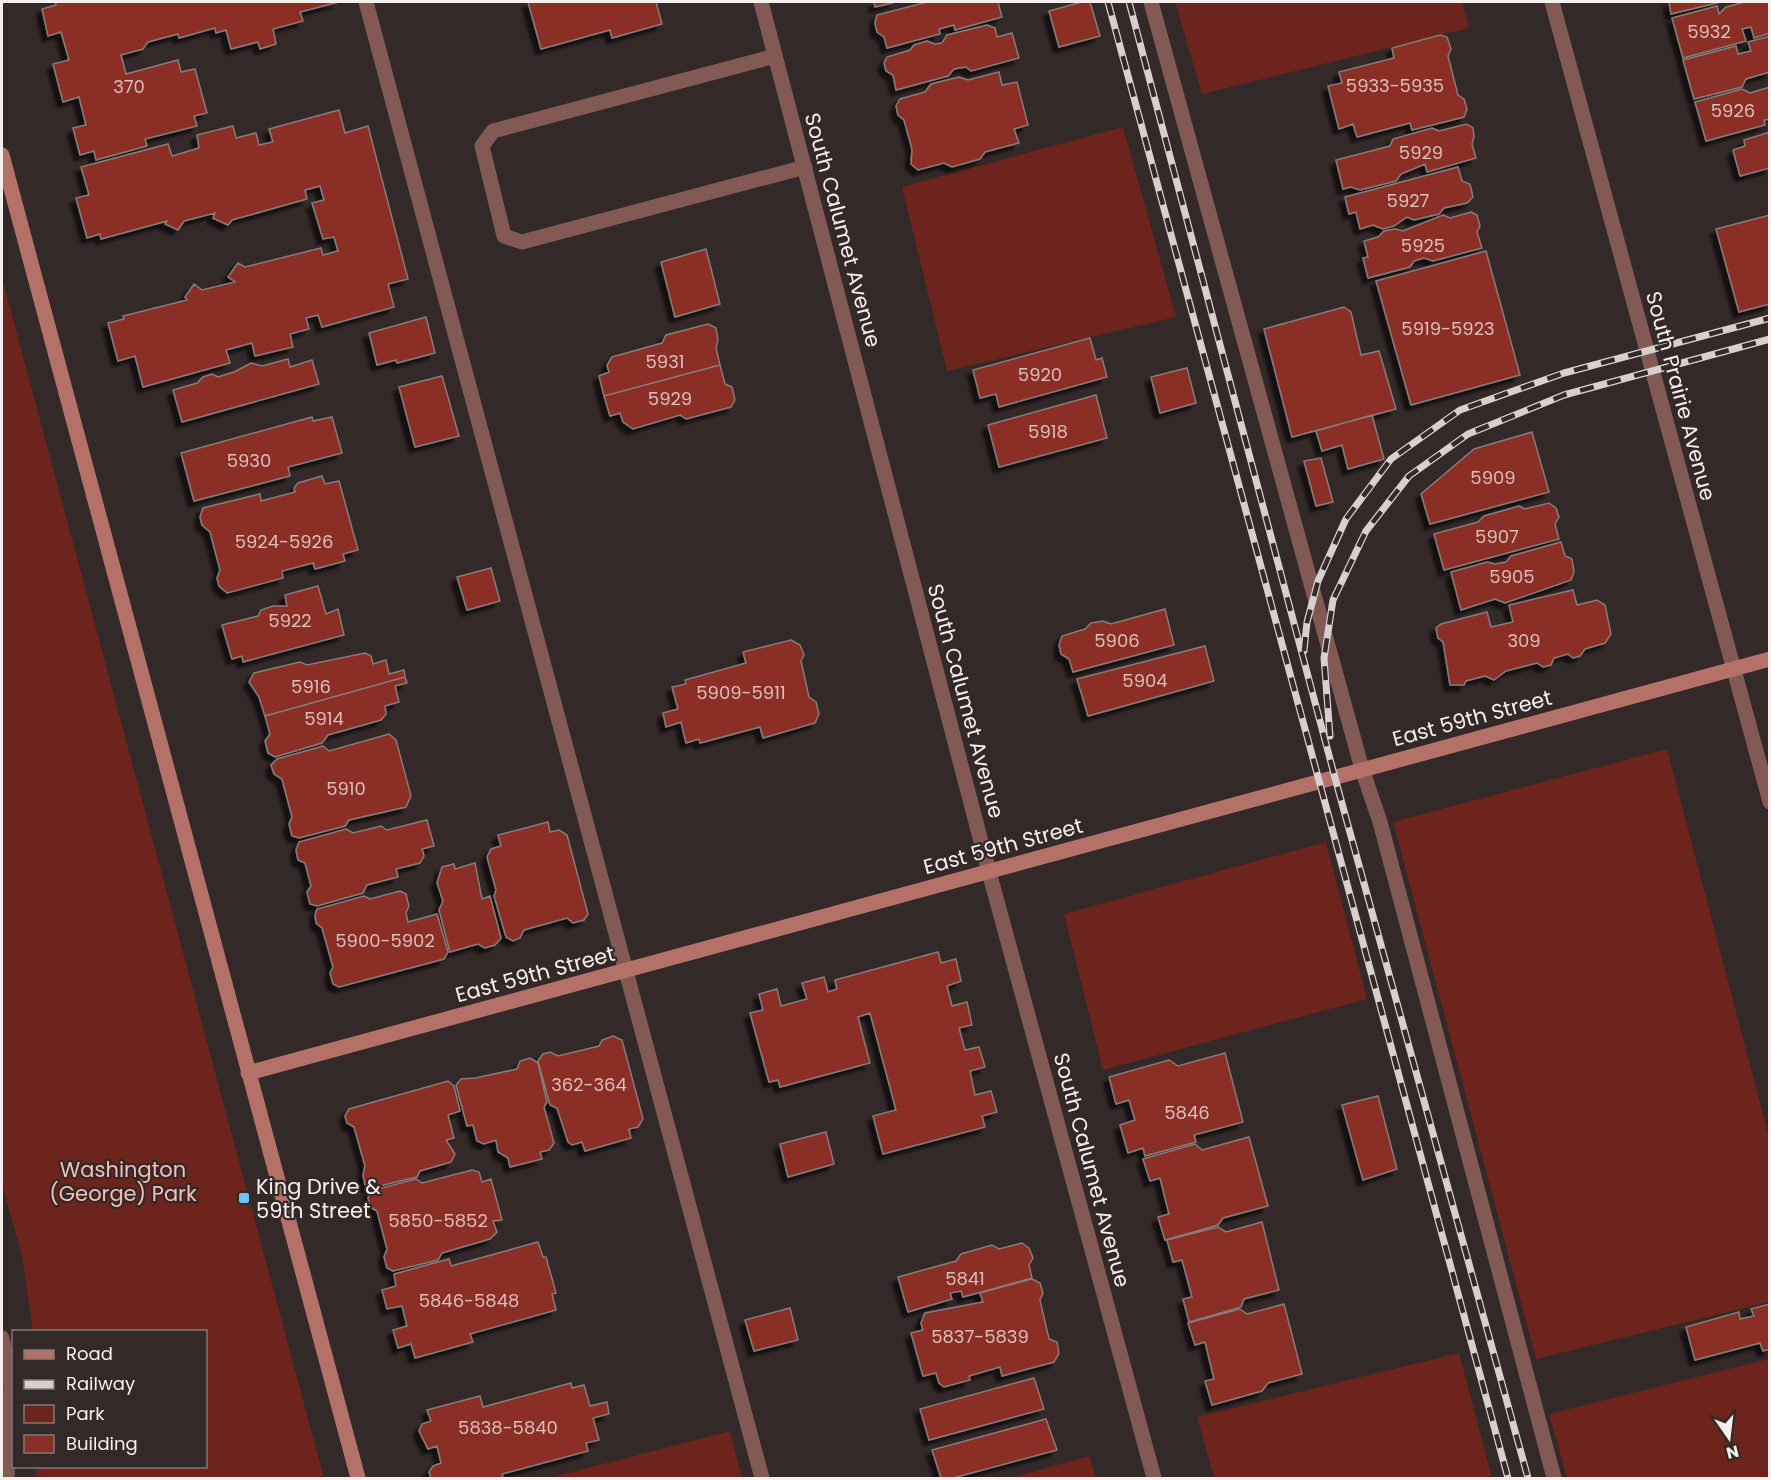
<svg xmlns="http://www.w3.org/2000/svg" width="1771" height="1480" font-family="Poppins,sans-serif">
<style>
.green{fill:#6c241d}
.building{fill:#8b2e27;stroke:#877b79;stroke-width:1.5;filter:url(#shadow)}
.lines{fill:none;stroke-linecap:round;stroke-linejoin:round}
.lane{stroke:#835953;stroke-width:15}
.street{stroke:#835953;stroke-width:15}
.secondary{stroke:#b47168;stroke-width:15}
.rail-casing{stroke:#d7d0cf;stroke-width:7}
.rail{stroke:#332928;stroke-width:4.5;stroke-dasharray:14;stroke-linecap:butt}
.poi-dot{fill:#71c1f5;stroke:#332928;stroke-width:2}
.labels{text-anchor:middle;dominant-baseline:central;stroke-width:4.5;stroke-linejoin:round;paint-order:stroke}
.number-label{font-size:18px;fill:#dbbfbc}
.street-label{font-size:21px;fill:#f6efee;stroke:#332928}
.park-label{font-size:21px;fill:#f5bfb7;stroke:#332928}
.poi-label{font-size:21px;fill:#f6efee;stroke:#332928;text-anchor:start}
</style>
<defs>
<filter id="shadow"><feDropShadow dx="-5.5" dy="5.5" stdDeviation="1.5" flood-color="#0009"/></filter>
</defs>
<rect width="100%" height="100%" fill="#332928"/>
<path class="green" d="M1175 2H1462L1469 28 1202 94Z
M1123 127 1176 317 947 371 902 187Z
M2 278 324 1478H36L37 1467 206 1466V1332L33 1331 22 1256 2 1184Z
M1667 749 1769 1137V1302L1536 1359 1393 822Z
M1326 842 1367 999 1103 1070 1064 914Z
M1459 1353 1492 1478H1214L1197 1417Z
M1769 1359V1478H1567L1549 1414Z
M730 1431 742 1478H549Z
M1089 1456 1096 1478H1011Z"/>
<path class="building" d="M55 2H339L300 12 303 21 273 29 276 44 260 49 258 42 231 49 226 30 216 33 215 28 179 38 178 34 148 42 143 49 121 55 126 74 178 60 181 72 195 69 207 113 194 116 197 126 145 139 147 146 96 160 94 151 80 155 73 128 86 125 79 97 63 102 53 64 69 60 61 32 48 36 42 9 56 5Z
M528 2H656L662 24 612 38 610 30 541 49Z
M874 2H896L875 7Z
M927 2H998L1002 17 955 30 954 25 939 29 940 34 887 48 884 37 877 32 875 23 877 15Z
M1082 2H1090L1100 36 1059 47 1049 11Z
M1669 2H1721L1671 14Z
M1745 2H1770V33L1754 38 1751 27 1742 29 1746 41 1683 58 1672 18 1717 6 1719 14 1726 7Z
M987 25 995 28 997 37 1012 33 1019 58 971 71 966 67 954 69 948 76 896 90 893 75 886 71 884 63 887 57 910 50 914 45 927 41 935 44 942 43 947 35Z
M1440 35 1447 37 1451 49 1448 56 1458 95 1464 99 1467 109 1464 117 1412 130 1410 123 1357 137 1353 124 1339 129 1328 86 1342 83 1339 72 1394 58 1392 48Z
M1770 36V72L1746 79 1742 87 1694 99 1683 60 1736 46 1738 54 1751 51 1748 42Z
M999 72 1002 85 1017 82 1028 125 1014 129 1019 143 985 152 980 159 952 167 944 163 918 170 911 164 912 149 904 120 898 115 896 106 900 99 925 92 931 84 959 77 968 80Z
M1770 87V119L1764 120 1765 125 1706 141 1695 102 1742 89 1750 93Z
M339 110 345 133 368 126 408 279 388 284 394 307 322 327 318 315 306 318 309 329 290 334 293 347 255 356 252 343 226 350 230 363 143 387 135 356 118 361 108 323 124 319 123 316 187 300 185 297 194 284 202 290 235 282 228 277 238 263 245 267 321 248 323 255 338 251 334 237 323 239 312 203 324 200 320 186 305 190 307 199 232 220 228 225 213 218 215 213 184 221 178 230 165 224 167 221 101 239 100 234 87 238 76 198 89 195 81 167 168 144 172 156 199 148 197 135 233 126 236 138 256 133 259 145 273 142 269 129Z
M1467 124 1473 128 1474 137 1472 144 1476 158 1427 172 1425 164 1401 174 1396 181 1360 190 1351 187 1343 189 1336 160 1390 146 1393 139 1432 128 1439 131Z
M1770 132V168L1740 176 1733 150 1745 146 1744 140Z
M1458 167 1462 181 1470 184 1473 197 1467 203 1444 208 1439 214 1414 220 1407 217 1394 226 1383 229 1373 225 1360 229 1356 212 1349 214 1345 197Z
M1471 212 1477 215 1480 226 1477 232 1482 248 1433 261 1424 258 1414 261 1410 267 1368 278 1363 258 1368 257 1364 241 1378 237 1384 231 1395 229 1403 231 1443 215 1450 218Z
M1770 215V304L1739 312 1716 229Z
M706 249 720 304 675 317 661 262Z
M1486 251 1520 375 1411 405 1376 281Z
M1344 307 1351 312 1361 355 1379 351 1396 409 1292 437 1264 329Z
M426 317 435 353 397 363 396 360 377 365 369 333Z
M708 324 716 328 718 340 716 348 720 365 604 396 599 376 609 372 607 365 612 357 662 343 666 335Z
M1090 338 1096 360 1102 358 1107 377 999 407 996 394 980 398 973 370Z
M288 359 290 367 312 360 319 384 182 422 173 390 197 383 203 377 212 374 218 377 234 372 251 363 262 366Z
M720 365 725 384 732 387 735 400 731 407 686 419 680 415 633 429 623 422 620 413 610 416 604 396Z
M1187 368 1196 403 1160 413 1151 377Z
M442 376 459 436 415 447 399 387Z
M1096 395 1107 438 999 467 988 425Z
M1372 415 1384 459 1348 469 1342 445 1322 451 1316 431Z
M312 417 313 421 332 417 342 453 288 467 290 476 194 501 181 453Z
M1532 432 1549 492 1430 524 1421 494 1474 449Z
M1321 458 1333 502 1316 506 1304 461Z
M322 476 325 484 339 481 358 550 343 554 345 561 315 569 313 563 282 571 283 578 227 593 219 586 217 578 220 570 210 532 202 525 200 517 203 508 260 494 261 501 295 492 294 488 298 483Z
M1549 503 1556 508 1559 517 1555 524 1559 539 1444 570 1434 534 1478 522 1484 516 1519 506 1525 509Z
M1561 542 1565 556 1572 559 1574 572 1571 580 1505 603 1495 599 1461 610 1451 572 1487 562 1495 564 1506 562 1511 556Z
M491 568 500 601 467 610 457 577Z
M318 586 326 614 338 609 344 635 243 662 242 656 232 659 222 625 258 616 261 610 273 606H287L285 595Z
M1573 590 1577 605 1597 600 1605 605 1611 634 1605 643 1585 649 1580 656 1573 658 1568 654 1554 658 1551 665 1543 667 1537 663 1506 671 1494 680 1485 676 1466 681 1464 685H1450L1443 642 1438 638 1436 628 1441 624 1487 612 1491 627 1513 622 1509 605Z
M1165 609 1174 645 1073 672 1069 659 1061 654 1059 645 1062 636 1085 629 1091 623 1103 621 1111 624Z
M791 640 800 645 804 655 801 661 809 697 816 702 819 714 815 723 763 738 760 727 700 743 699 739 686 743 681 722 666 727 663 713 678 709 672 687 686 684 685 680 746 663 743 652Z
M1205 646 1214 681 1088 716 1077 679Z
M365 653 371 656 373 664 386 660 389 674 404 670 405 677 265 716 259 697 249 682 254 673 300 662 307 665Z
M405 677 407 683 395 686 399 702 385 706 386 714 381 720 328 735 322 743 275 757 268 753 265 741 270 734 265 716Z
M389 734 396 740 411 796 406 807 349 820 345 826 299 838 292 836 289 824 292 817 282 779 274 774 271 765 277 759 323 746 329 751Z
M427 820 434 846 422 849 424 856 420 863 396 869 398 877 367 885 363 893 317 906 310 904 307 892 311 886 305 863 298 860 296 850 299 842 346 829 353 833 381 826 387 830Z
M548 822 550 832 559 830 567 835 588 914 584 920 573 923 567 918 524 930 520 938 513 941 506 937 494 896 496 890 487 857 491 849 501 846 498 835Z
M475 863 482 899 490 896 501 938 495 945 485 948 478 944 450 952 439 910 443 901 437 883 442 867 454 864 455 869Z
M400 891 406 894 409 906 406 913 408 922 437 914 448 952 444 959 339 987 333 984 330 973 333 967 322 928 316 923 315 915 317 909 364 896 370 899Z
M938 952 941 963 956 959 961 981 947 986 952 1006 967 1002 972 1025 959 1028 965 1050 979 1047 985 1067 970 1071 975 1095 991 1091 997 1112 982 1116 985 1127 883 1154 873 1116 896 1110 870 1013 858 1017 870 1063 780 1087 778 1080 769 1082 750 1013 763 1010 759 994 777 989 781 1006 807 999 802 983 824 977 828 992 837 989 835 980Z
M613 1036 622 1040 643 1119 638 1127 629 1129 631 1138 585 1151 582 1142 572 1145 568 1142 557 1108 550 1105 538 1061 543 1054 550 1052 558 1056 599 1046 602 1040Z
M1225 1053 1243 1122 1194 1135 1196 1142 1145 1156 1143 1148 1128 1153 1120 1125 1135 1120 1129 1100 1116 1104 1109 1077 1169 1060 1178 1066Z
M530 1058 538 1063 547 1102 544 1107 554 1143 549 1150 540 1152 542 1159 510 1167 508 1158 498 1152 496 1140 484 1144 477 1141 473 1125 467 1126 456 1085 461 1079 475 1078 517 1069 520 1061Z
M448 1081 454 1086 460 1111 448 1115 454 1138 446 1140 455 1154 451 1162 420 1171 417 1177 371 1188 365 1185 363 1175 365 1166 354 1127 347 1123 345 1116 349 1109Z
M1378 1096 1397 1169 1363 1180 1342 1105Z
M826 1132 834 1164 788 1177 780 1144Z
M1249 1137 1268 1206 1223 1218 1218 1225 1165 1240 1158 1217 1169 1214 1160 1178 1150 1181 1143 1159 1195 1144 1202 1150Z
M472 1170 479 1172 482 1182 491 1179 502 1220 493 1221 497 1232 490 1239 442 1253 438 1260 393 1271 387 1268 384 1257 387 1249 377 1211 370 1207 368 1198 370 1191 416 1179 422 1183Z
M1262 1222 1279 1290 1244 1299 1241 1307 1189 1322 1183 1299 1192 1297 1182 1260 1173 1262 1167 1240 1218 1227 1226 1232Z
M538 1242 543 1257H546L556 1293 552 1294 556 1310 470 1334 473 1342 415 1358 411 1344 398 1348 393 1330 407 1326 402 1306 387 1309 382 1290 396 1286 394 1274 449 1259 451 1266Z
M1022 1243 1029 1248 1033 1258 1029 1265 1032 1278 963 1297 961 1291 950 1293 952 1299 908 1312 898 1277 956 1261 961 1254 992 1245 999 1249Z
M1032 1279 1040 1283 1043 1293 1040 1300 1049 1339 1057 1342 1059 1353 1054 1362 1002 1376 1000 1367 969 1376 970 1380 944 1387 939 1383 936 1373 923 1376 911 1333 923 1330 921 1323 925 1313 983 1302 980 1293Z
M1284 1304 1302 1374 1268 1383 1262 1391 1212 1405 1205 1381 1214 1379 1205 1342 1195 1345 1188 1323 1240 1309 1247 1314Z
M1770 1304V1349L1763 1351 1760 1343 1695 1360 1686 1327 1739 1312 1740 1319 1754 1316 1751 1309Z
M790 1308 798 1340 754 1351 745 1320Z
M1034 1378 1044 1409 929 1440 920 1409Z
M571 1383 572 1388 584 1385 590 1406 607 1402 609 1414 593 1418 599 1440 586 1443 588 1451 502 1474 503 1478H431L429 1472 433 1466 441 1463 437 1446 428 1449 419 1431 422 1424 431 1421 427 1410 480 1396 483 1407Z
M1046 1419 1057 1450 953 1478H941L932 1450Z"/>
<g class="lines">
<path class="lane" d="M366 2 762 1478
M1151 2 1362 769 1380 822 1554 1478
M775 56 493 131 482 146 504 236 522 242 805 167
M2 1338 11 1386 7 1478"/>
<path class="street" d="M761 2 989 872 1154 1478
M1552 2 1770 802"/>
<path class="secondary" d="M2 155 358 1478
M248 1073 1770 659"/>
<defs>
<path id="rail" d="M1108 2 1508 1478
M1129 2 1338 789 1528 1478
M1304 651 1307 622 1318 581 1346 519 1391 459 1460 410 1564 373 1770 318
M1330 736 1324 658 1333 600 1366 531 1409 476 1468 434 1564 395 1770 339"/>
</defs>
<use href="#rail" class="rail-casing"/>
<use href="#rail" class="rail"/>
</g>
<rect class="poi-dot" x="238" y="1192" width="12" height="12" rx="3"/>
<g class="labels">
<g class="number-label">
<text x="1709" y="31">5932</text>
<text x="1395" y="85">5933-5935</text>
<text x="129" y="86">370</text>
<text x="1733" y="110">5926</text>
<text x="1421" y="152">5929</text>
<text x="1408" y="200">5927</text>
<text x="1423" y="245">5925</text>
<text x="1448" y="328">5919-5923</text>
<text x="665" y="361">5931</text>
<text x="1040" y="374">5920</text>
<text x="670" y="398">5929</text>
<text x="1048" y="431">5918</text>
<text x="249" y="460">5930</text>
<text x="1493" y="477">5909</text>
<text x="1497" y="536">5907</text>
<text x="284" y="541">5924-5926</text>
<text x="1512" y="576">5905</text>
<text x="290" y="620">5922</text>
<text x="1117" y="640">5906</text>
<text x="1524" y="640">309</text>
<text x="1145" y="680">5904</text>
<text x="311" y="686">5916</text>
<text x="741" y="692">5909-5911</text>
<text x="324" y="718">5914</text>
<text x="346" y="788">5910</text>
<text x="385" y="940">5900-5902</text>
<text x="589" y="1084">362-364</text>
<text x="1187" y="1112">5846</text>
<text x="438" y="1220">5850-5852</text>
<text x="965" y="1278">5841</text>
<text x="469" y="1300">5846-5848</text>
<text x="980" y="1336">5837-5839</text>
<text x="508" y="1427">5838-5840</text>
</g>
<g class="street-label">
<text transform="translate(843 230) rotate(75)">South Calumet Avenue</text>
<text transform="translate(1681 396) rotate(75)">South Prairie Avenue</text>
<text transform="translate(966 701) rotate(75)">South Calumet Avenue</text>
<text transform="translate(1472 718) rotate(-15)">East 59th Street</text>
<text transform="translate(1003 846) rotate(-15)">East 59th Street</text>
<text transform="translate(535 974) rotate(-15)">East 59th Street</text>
<text transform="translate(1092 1170) rotate(75)">South Calumet Avenue</text>
</g>
<g class="park-label">
<text x="123" y="1169">Washington<tspan x="123" dy="24">(George) Park</tspan></text>
</g>
<g class="poi-label">
<text x="256" y="1186">King Drive &amp;<tspan x="256" dy="24">59th Street</tspan></text>
</g>
</g>
<rect width="1771" height="1480" fill="none" stroke="#f6efee" stroke-width="6"/>
<rect x="12" y="1330" width="195" height="138" fill="#332928" stroke="#817877" stroke-width="1.5"/>
<rect x="24" y="1350" width="30" height="9" fill="#b47168" stroke="#817877" stroke-width="1.5"/>
<text x="66" y="1360" font-size="18" fill="#f6efee">Road</text>
<rect x="24" y="1380" width="30" height="9" fill="#d7d0cf" stroke="#817877" stroke-width="1.5"/>
<text x="66" y="1390" font-size="18" fill="#f6efee">Railway</text>
<rect x="24" y="1405" width="30" height="18" fill="#6c241d" stroke="#817877" stroke-width="1.5"/>
<text x="66" y="1420" font-size="18" fill="#f6efee">Park</text>
<rect x="24" y="1435" width="30" height="18" fill="#8b2e27" stroke="#817877" stroke-width="1.5"/>
<text x="66" y="1450" font-size="18" fill="#f6efee">Building</text>
<g transform="translate(1729 1438) rotate(166)" stroke="#332928" stroke-width="4.5" paint-order="stroke">
<path d="M0-4.5L10 22L0 15L-10 22Z" fill="#f6efee"/>
<text y="-9" font-size="16" font-weight="bold" text-anchor="middle" fill="#f6efee">N</text>
</g>
</svg>
